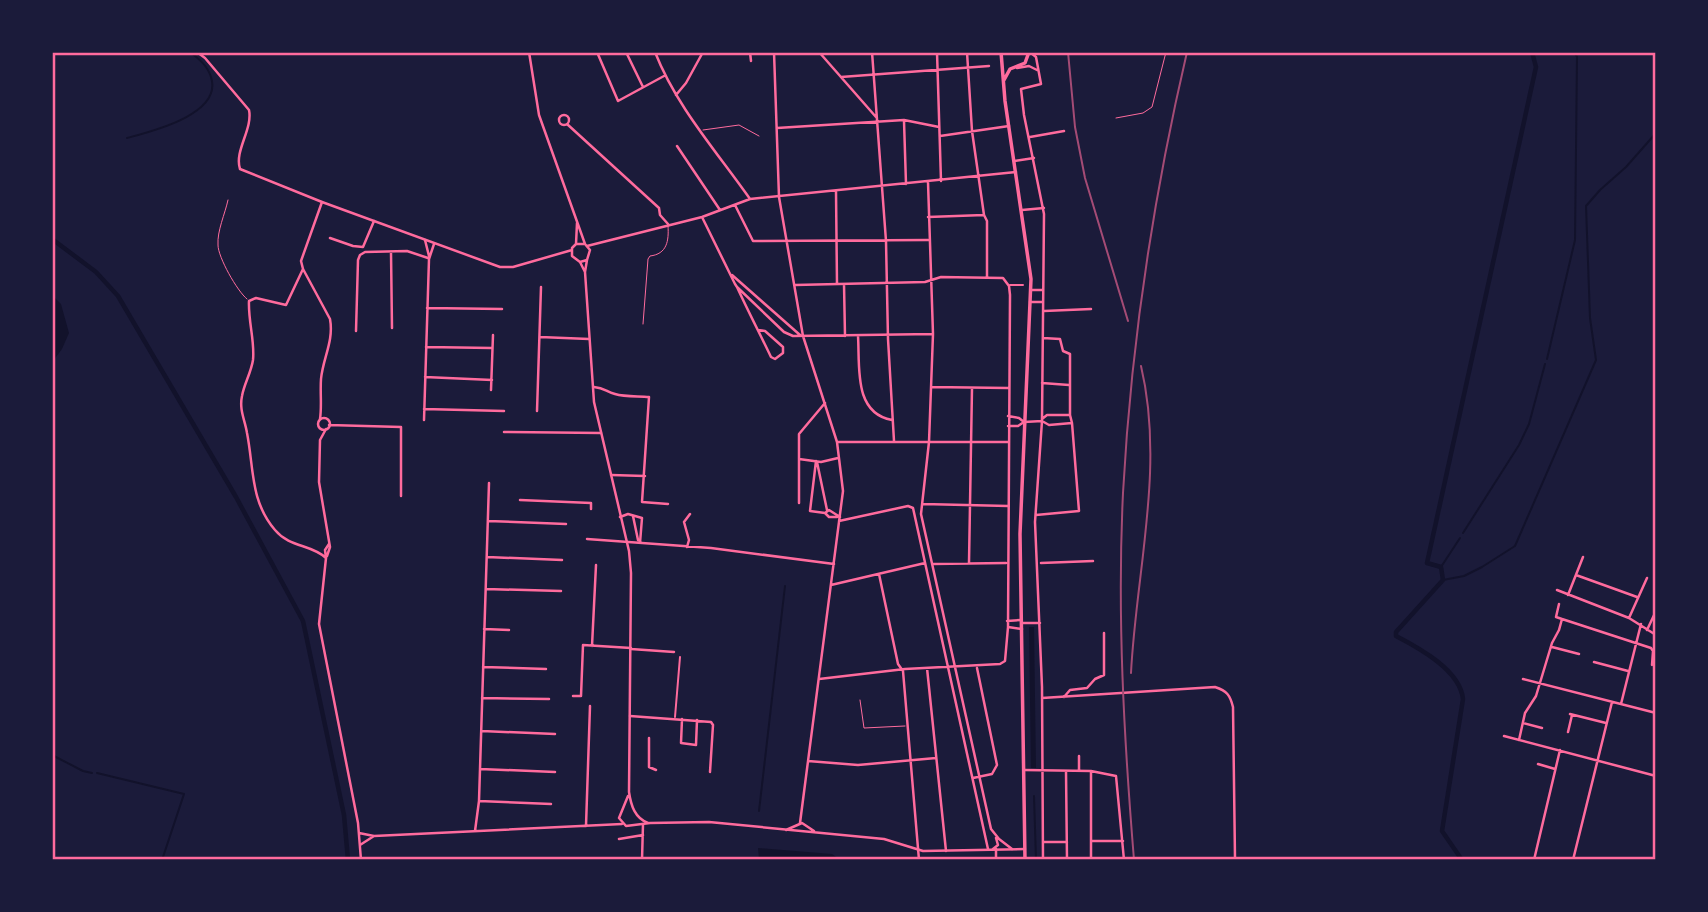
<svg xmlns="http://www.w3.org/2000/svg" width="1708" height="912" font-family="Overpass,sans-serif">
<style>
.water{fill:#12122b}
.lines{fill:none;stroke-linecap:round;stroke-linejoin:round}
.stream{stroke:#12122b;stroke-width:2}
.canal{stroke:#12122b;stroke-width:4.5}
.service{stroke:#ff6b9d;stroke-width:1}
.pedestrian{stroke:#ff6b9d;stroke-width:2}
.minor{stroke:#ff6b9d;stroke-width:2.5}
.tertiary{stroke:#ff6b9d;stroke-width:2.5}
.primary{stroke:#ff6b9d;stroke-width:3.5}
.rail{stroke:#a44b75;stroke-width:2}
.neatline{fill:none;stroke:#ff6b9d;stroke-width:2.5}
</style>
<rect width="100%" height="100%" fill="#1b1b3a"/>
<path class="water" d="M53 296 61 304 69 333 62 349 53 361Z
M1029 627H1034L1036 768H1031Z
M758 848 832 854 839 859H759Z"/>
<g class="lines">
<path class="stream" d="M1539 52H1545
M127 138C153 131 223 114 211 77 207 65 199 59 190 52
M1547 359 1575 240 1577 57 1575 53 1570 52
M1463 533 1519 445 1529 424 1545 364
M1441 567 1460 538
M1443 580 1464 576 1482 567 1515 546 1596 360 1590 318 1586 206 1600 190 1626 167 1656 133
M52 755 83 771 92 773
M97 773 184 794 162 860
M1034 796 1036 860
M759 811 785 586"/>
<path class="canal" d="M52 239 96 272 118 296 236 497 303 621 344 815 348 860
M1462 860 1442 831 1463 699C1460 670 1419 648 1396 636V632L1443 580 1441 567 1427 563 1536 67 1532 52"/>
<path class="service" d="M1116 118 1143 113 1152 107 1166 52
M703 130 739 125 759 136
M228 200C225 214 217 231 218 245 218 257 237 291 247 299
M643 324 648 259 650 256C667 254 669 241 668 226
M860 700 864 728 905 726"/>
<path class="pedestrian" d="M1010 285H1023
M675 717 680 657"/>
<path class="minor" d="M597 52 618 101 664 76
M626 52 643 87
M655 52C676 106 717 152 750 199
M750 52 751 61
M774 52 779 197 803 336 837 442 843 491 800 823
M819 52 876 117
M872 52 886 241 888 339 894 441
M937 52 941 181
M967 52 972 131 984 215 987 221V277
M1030 52 1036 57 1041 84 1021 89 1024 115 1044 214 1042 421 1035 522 1042 687 1043 860
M1017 68 1029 66 1037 70
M841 77 989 66
M676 95 686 83 703 52
M559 120a5 5 0 1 1 10 0a5 5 0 1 1-10 0Z
M904 121 906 184
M567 124 659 208 660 215 668 224
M777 128 904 120 939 127
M940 136 1009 126
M1030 137 1064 131
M677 146 720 210
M1014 161 1034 158
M928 182 933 334 929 442 921 514 991 829 999 839 1012 849
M836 191 837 284
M735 205 753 241 928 240
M1022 210 1044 208
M702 217 735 284 737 287C748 311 760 334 771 357L775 359 783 353V347L765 331 758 330
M928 217 984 215
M330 238 353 246 363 247 374 221
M425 240 429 256
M587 246 702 217 750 199 1016 172
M391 252 392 328
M303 269 286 305 256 298 249 301C248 321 255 341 253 360 251 373 244 384 242 396 239 410 245 420 247 433 254 468 250 501 275 530 290 548 311 544 326 558
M732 275 800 335
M844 284 845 336
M795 285 925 282 941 277 1003 278 1009 286 1010 295 1008 627 1005 661 1000 664 905 669 819 679
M737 287 784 332 793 336 933 334
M1031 290H1043
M1030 302H1043
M427 308 502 309
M1044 311 1091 309
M356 331 358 260 360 255 365 252 407 251 428 258
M858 336C860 366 853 413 892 420
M540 337 589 339
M1043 338 1060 339 1063 351 1070 354V415
M426 347 492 348
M425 377 492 380
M1042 383 1069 385
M594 387C605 388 605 391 615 394 625 397 638 396 649 397L642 502 668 504
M931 387 1008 388
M491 390 493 335
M424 409 504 411
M537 411 541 287
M1008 416 1019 418 1024 422
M318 424a6 6 0 1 1 12 0a6 6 0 1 1-12 0Z
M320 419C322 406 320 393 321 379 323 358 334 341 330 319L303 269 301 261 322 202
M424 420 429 259 434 244
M329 425 401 427V496
M1008 426H1018L1024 422 1042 421 1049 425 1072 423 1070 415H1047L1042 419
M326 429 320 440 319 482 330 547 327 556
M504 432 601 433
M837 442H1009
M799 459 821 462 838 458
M816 461 810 511 825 513
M817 462 827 510
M611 475 645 476
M520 500 591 503V509
M799 503V434L825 403
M923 504 1008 506
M1036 515 1079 511 1072 423
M633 516 638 540
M620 517 628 514 642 518 640 543
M837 517H829L825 513 829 510 840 517
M488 521 566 524
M839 521 908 506 913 508 988 849
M587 539 711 548 834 564
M329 544 325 550 326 558 319 624 358 823 361 860
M687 547 689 540 684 522 690 514
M487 557 562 560
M969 563 972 388
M1041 563 1093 561
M932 564 1006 563
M879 574 898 664 903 671 919 860
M1576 575 1637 597
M831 585 925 563
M486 589 561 591
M1557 590 1629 618 1656 635
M1568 595 1583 557
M1559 604 1556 617 1562 619
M1629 618 1647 578
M1007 621 1021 620
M1023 623H1040
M1008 627 1022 629
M484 629 509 630
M1647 630 1656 611
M592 646 596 565
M1552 647 1579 654
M631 649 674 652
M1594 662 1628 671
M483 667 546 669
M927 668 946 851
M1523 679 1656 713
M573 696H581L583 645 631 648
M1064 697 1070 690 1087 688 1095 679 1104 675V633
M482 698 549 699
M1042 698 1215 687C1227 691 1230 695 1233 707L1235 858
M1621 704 1641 624
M1570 714 1606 723
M630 716 711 722 713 725 710 772
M682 719 681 743 696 745 697 720
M1523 723 1542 728
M482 731 555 734
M1568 732 1572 715
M1504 736 1656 776
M649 738V767L656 770
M1519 740 1525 713 1536 696 1552 643 1559 630 1562 619 1651 648 1653 651 1652 665
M808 761 858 765 936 758
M1538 764 1555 769
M480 769 555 772
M1024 770 1091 771 1116 776 1124 860
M1079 770V756
M1066 771 1067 860
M1091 772V860
M973 778 992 774 997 765 977 668
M479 801 551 804
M586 826 590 706
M475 831 479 801 489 483
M359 833 374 836 622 824
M619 839 643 835
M1091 841H1123
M1043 842H1067
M360 845 374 836
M993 849 998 845 996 838
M996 849V860
M642 860 643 824
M1534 860 1560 750
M1573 860 1612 702"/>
<path class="tertiary" d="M197 52 205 58 249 110C253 129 234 151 240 169L322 202 500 267H513L572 250
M529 52 539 115 585 244
M576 244H585L590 250 587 260 580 262
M576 244 572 248V256L580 262 585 272
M576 244 577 223
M587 260 585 272 594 402 629 551 631 573 629 792C631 806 635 818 648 823
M628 796 619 818 626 826 650 823 709 822 884 839 923 851 1025 849
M786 830 802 823 814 831"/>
<path class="primary" d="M1001 52 1005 101 1031 279 1020 534 1025 860
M1004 80 1010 69 1025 63 1029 52"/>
<path class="rail" d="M1068 52 1075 127 1085 178 1128 321
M1131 673C1136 572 1165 467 1141 366
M1134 860C1124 738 1117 616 1123 493 1131 344 1153 198 1187 52"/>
</g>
<rect width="1708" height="912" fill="none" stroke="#1b1b3a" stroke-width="108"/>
<rect x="54" y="54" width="1600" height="804" class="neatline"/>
</svg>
